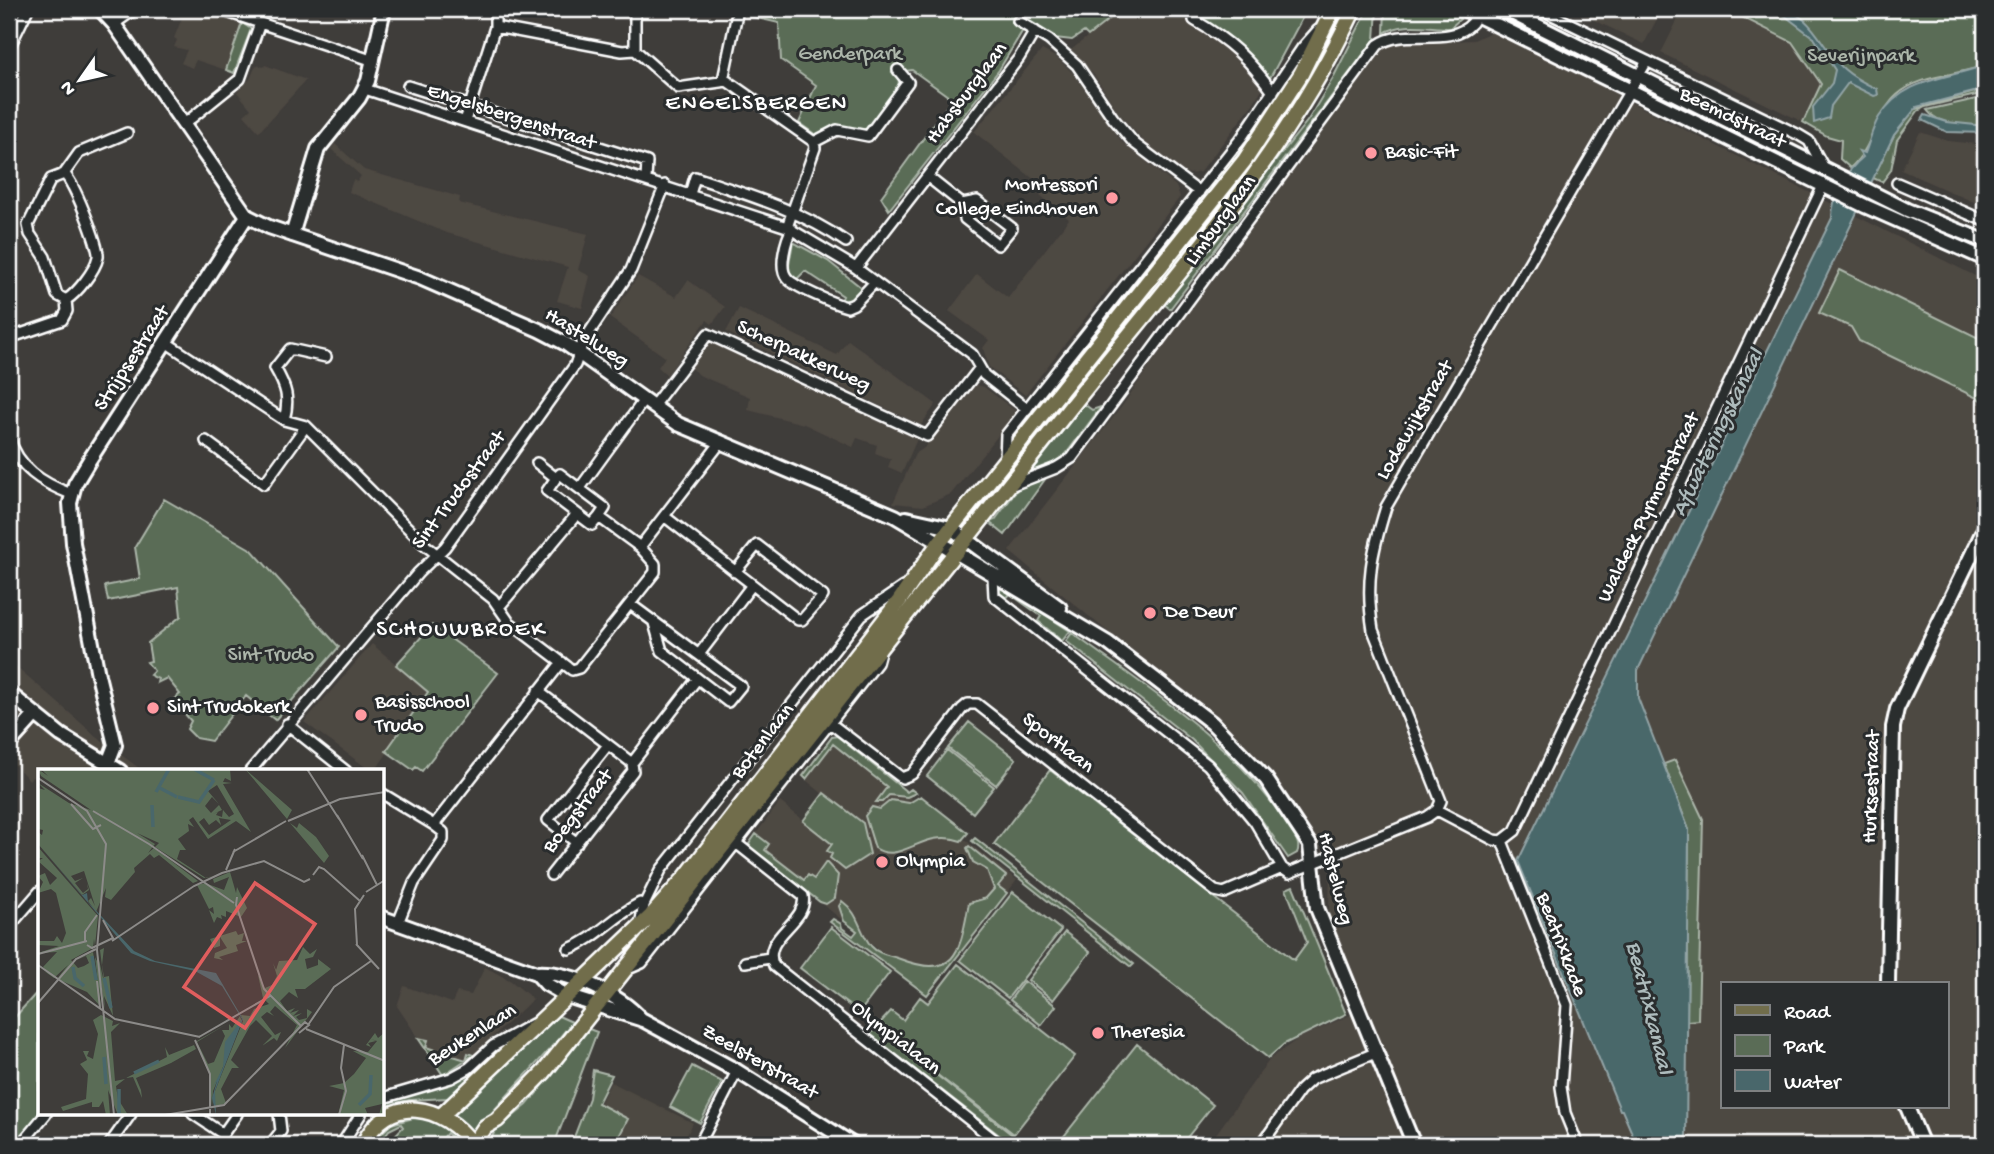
<svg xmlns="http://www.w3.org/2000/svg" width="1994" height="1154" font-family="'Gochi Hand',sans-serif">
<style>
.built{fill:#4e4842;fill-rule:evenodd}
.green{fill:#5a6c56;stroke:#acb6aa;stroke-width:2}
.water{fill:#49676b;stroke:#92a4a6;stroke-width:2}
.lines{fill:none;stroke-linecap:round;stroke-linejoin:round}
.street-casing{stroke:#fff;stroke-width:14}
.secondary-casing{stroke:#fff;stroke-width:18}
.primary-casing{stroke:#fff;stroke-width:19}
.street{stroke:#2a2d2e;stroke-width:9}
.secondary{stroke:#2a2d2e;stroke-width:12}
.primary{stroke:#716d4b;stroke-width:14}
.poi-dot{fill:#ff9aa2;stroke:#2a2d2e;stroke-width:2.5}
.labels{text-anchor:middle;dominant-baseline:central;stroke-width:6;stroke-linejoin:round;paint-order:stroke}
.park-label{font-size:21px;fill:#acb6aa;stroke:#2a2d2e}
.street-label{font-size:21px;fill:#fff;stroke:#2a2d2e}
.poi-label{font-size:21px;fill:#fff;stroke:#2a2d2e;text-anchor:start}
.neighbourhood-label{font-size:23px;letter-spacing:2px;fill:#fff;stroke:#2a2d2e}
.water-label{font-size:23px;font-style:italic;fill:#adbbbc;stroke:#2a2d2e}
.inset-river{fill:none;stroke:#49676b;stroke-width:3.5}
.inset-road{fill:none;stroke:#8c8b89;stroke-width:2}
.view{fill:#e05e5e;fill-opacity:0.15;stroke:#e05e5e;stroke-width:3.5}
.inset-edge{fill:none;stroke:#fff;stroke-width:3.5}
</style>
<rect width="100%" height="100%" fill="#3f3d3a"/>
<filter id="ink" filterUnits="userSpaceOnUse"><feTurbulence type="fractalNoise" baseFrequency=".0143" numOctaves="2"/><feDisplacementMap in="SourceGraphic" scale="14" xChannelSelector="R" yChannelSelector="G"/><feConvolveMatrix kernelMatrix="1 2 1 2 8 2 1 2 1" color-interpolation-filters="sRGB"/></filter>
<g filter="url(#ink)">
<path class="built" d="M173 9H203L242 23 226 70 196 60 192 68 181 63 187 50 174 47 177 40 174 38 182 18 172 12Z
M1122 9 1187 16 1206 21 1245 51 1268 79 1253 104 1200 172 1190 174 1180 170 1148 146 1120 115 1094 75 1071 50Z
M1571 9H1662L1644 44Z
M1683 9H1726L1791 42 1821 84 1803 122 1661 53Z
M1491 32 1530 46 1636 105 1985 281V1145H1208L1270 1059 1299 1038 1359 1011 1328 936 1330 872 1321 847 1289 799 1242 741 1009 551 1122 406 1362 59 1374 49 1400 43 1474 40ZM1723 984H1947V1107H1723Z
M1042 50 1057 58 1073 73 1122 142 1176 186 1180 197 1025 395 989 367 983 348 989 340 949 311 977 274 1008 298 1069 219 1040 195 1045 188 974 132Z
M256 65 264 67 265 65 306 80 259 132 244 115 251 109 237 92 250 79Z
M1920 132 1948 141 1985 145V207L1901 170Z
M335 144 364 170 460 197 459 203 588 234 578 270 590 276 582 308 557 301 568 267 447 233 349 192 353 180 357 182 361 176 331 149Z
M638 276 676 297 688 280 725 307 712 324 707 320 667 375 658 367 665 357 610 318Z
M739 308 837 355 848 340 936 404 921 425 726 332Z
M713 341 917 439 902 473 888 467 891 459 875 453 877 445 857 438 853 447 804 424 748 410 750 397 701 376 690 368 708 343Z
M973 384 984 387 1017 412 951 494 923 506 893 503 915 454 924 448Z
M372 644 429 692 375 771H371L304 722Z
M9 660 97 737 143 771H40V784L32 777 29 780 9 759Z
M832 737 1017 880 930 991 748 844 780 802 803 820 823 794 801 776Z
M485 967 511 981 533 999 469 1059 443 1075 397 1006 404 986 452 1003 457 992 471 995Z
M611 1082 693 1123 682 1145H579Z"/>
<path class="green" d="M741 9H1122L1088 36 1084 32 1072 40 1055 38 1018 16 1014 24 1023 30 999 70 889 210 881 197 952 99 912 70 905 71 897 66 892 72 899 79 898 88 867 130 841 126 816 135 799 123 816 85 781 60 779 23 740 14Z
M1131 9H1307L1270 78C1256 69 1247 52 1235 41 1204 14 1170 15 1131 9Z
M1338 9H1348L1314 75 1267 148 981 515 976 512 1003 481 1025 446 1225 193Z
M1368 9H1377L1375 39 1170 309 1163 303 1308 120 1333 78Z
M1385 9H1455L1460 19 1450 28C1428 28 1404 21 1384 33Z
M1726 9H1985V65C1958 76 1920 74 1897 95 1876 114 1873 148 1850 168L1840 159 1841 140 1827 136 1803 122 1821 84 1792 42Z
M242 23 251 29 234 73 226 70Z
M1307 46 1255 137 1018 437 1010 443 1250 135Z
M1985 89V93L1925 107 1918 111 1897 140 1891 170 1882 182 1873 178 1894 135 1912 110Z
M1985 97V126C1968 126 1938 126 1927 110Z
M793 242 828 261 863 289C857 296 851 305 841 301L843 296 805 271 796 280 788 270Z
M1840 270 1985 341V402L1859 341 1851 327 1819 313Z
M1084 404 1092 410 1101 407 1060 462 1029 474Z
M1046 478 1005 535 989 522 995 520 1020 486Z
M164 499 252 550 339 647 275 720 246 696 211 741 196 738 187 729 191 721 173 700 180 694 167 678 157 683 158 679 150 675 154 671 147 662 151 661 148 643 181 616 178 587 108 601 105 586 140 579 135 547Z
M998 584 1070 631 1062 641 1038 621 1041 616 1010 594 1005 600 998 596Z
M432 625 498 673 422 771 416 767 413 770 386 751 428 692 396 665Z
M1072 633C1149 690 1235 742 1287 825 1292 834 1302 843 1297 853L1288 858 1243 793 1192 740 1066 641Z
M969 722 1016 759 996 785 948 748Z
M837 736 907 792 911 789 916 793 907 797 889 795 882 802H876L887 787 833 744 806 779 803 776 832 737Z
M947 750 994 787 973 813 927 776Z
M1675 760 1703 819 1698 1020 1687 1021 1689 830 1664 764Z
M1050 770 1294 960 1307 942 1286 889 1293 886 1346 1014 1284 1044 1268 1058 994 844Z
M824 793 863 823 870 854 845 870 830 858 832 854 827 851 832 844 803 821Z
M921 796 968 833 961 841C923 827 901 866 875 848L865 816 872 807 880 809 891 800 909 803Z
M756 834 769 844 765 850 804 880 808 875 814 879 826 862 838 875 835 898 826 904 820 902 751 848 749 844Z
M975 838 1134 964 1131 967 972 841Z
M969 846 1006 876 998 886 1007 893 927 995 830 922 833 919 841 924 842 928 853 936 857 931 844 921 839 906 842 901C859 913 859 931 871 946 879 955 890 955 900 959 958 981 960 949 969 903L986 898 994 889 987 870 973 862 967 848Z
M1013 892 1061 930 1008 998 960 960Z
M831 927 890 972 859 1013 800 968Z
M1065 932 1090 952 1053 1000 1028 980Z
M958 964 1075 1056 1014 1134 896 1043 1025 1145H1012L870 1034 891 1011 903 1020 920 997 928 1003Z
M1024 981 1056 1006 1041 1025 1010 1000Z
M39 990V1117L15 1145H9V1012L15 1017Z
M554 1014 572 1022C541 1062 504 1096 473 1135L449 1115Z
M589 1029 597 1032 554 1145H488L495 1131 527 1105Z
M515 1036 448 1098 409 1100 383 1109V1104L402 1096 456 1082 483 1063 490 1051Z
M418 1038 428 1040 426 1047 444 1053 449 1048 447 1054 466 1060 468 1053 473 1055 443 1075Z
M1137 1044 1213 1105 1181 1145H1057Z
M692 1066 722 1082 700 1123 670 1107Z
M593 1070 612 1075 598 1103 628 1119 615 1144 571 1145 589 1098Z
M421 1116 439 1120 467 1145H459L447 1133 444 1137 452 1145H386L403 1127 401 1124 389 1130 378 1145H370L391 1124Z"/>
<path class="water" d="M1776 9C1812 9 1821 49 1844 69 1853 77 1866 84 1877 89L1878 95 1874 96 1848 83 1831 106 1829 118 1814 123 1813 107 1832 83 1835 70 1814 38Z
M1985 65V89L1917 107 1894 135 1638 670V698L1689 830 1686 1145H1637L1622 1110H1620L1518 861 1832 218C1832 195 1846 171 1863 157L1859 151 1865 153C1870 141 1872 128 1879 117 1905 77 1945 80 1985 65Z
M1925 115 1947 122 1985 126V133L1947 132 1922 120Z"/>
<g class="lines">
<defs>
<path id="street" d="M218 9 374 61
M635 9V50L678 88 727 81 814 142 815 148 787 227
M1540 9 1799 135 1809 141 1824 168
M1194 20C1230 41 1248 58 1273 92
M1018 21 1049 40 1077 65 1113 118 1134 143 1199 192
M114 24 135 9
M495 27 622 51 635 50
M9 48 28 9
M723 80 738 9
M408 86 647 162 646 179
M365 89 787 227 856 268 972 354 984 375 1027 409
M465 121 495 27V9
M183 125 240 79 260 23
M814 142 837 130 868 136 908 82 898 70
M64 174 51 179 28 225 30 234 45 257 57 295 66 300
M928 177 962 204 965 219 998 245 1012 228 977 201 962 204
M1897 183 1985 221
M690 194 695 177C748 195 800 210 846 242
M792 229C786 239 778 268 787 278 794 287 835 304 847 307L854 304 875 282
M856 268 1019 58 1035 31
M66 300C77 293 95 271 98 257 100 248 73 179 64 174L79 153 127 133
M9 338 62 320 67 311 66 300
M167 343 284 420 306 426 425 545 493 599 509 622 572 670 579 668 655 572V564L640 547 721 442
M653 406 708 334 927 436 979 369
M284 420C290 398 286 387 275 368L290 349 326 357
M9 437C18 468 42 483 71 494
M206 441 264 484 306 426
M1005 459 1006 435 1242 137 1302 48 1318 30
M537 463 556 478 560 474 605 508 599 517 640 547
M556 478 547 491 592 525 599 517
M1010 486 1056 468 1072 458 1378 45C1404 26 1450 48 1472 23 1475 19 1477 13 1480 9
M580 488 644 400
M664 516 798 620H802L823 596 757 545 735 572
M993 577 994 596 1208 765 1255 822 1282 868 1289 873 1427 817 1437 810 1494 840 1502 841
M630 604 741 686 728 702 662 651 654 623
M499 607 577 514
M700 653 752 585
M538 691 632 763 633 771 551 875
M830 723 902 778 912 774 962 709 968 704H977L1215 891 1224 893 1282 868
M287 724 346 771
M632 763 697 679
M250 771 418 573 445 547 575 365 583 342 631 270 665 185
M383 794 434 825
M1437 810 1441 801 1373 630C1365 582 1372 552 1386 507L1647 61
M1502 841 1515 831 1823 186
M1502 841 1567 1005 1561 1087 1565 1113 1578 1145
M577 843 548 820 608 745
M736 843 803 896C809 922 759 938 774 966L1001 1145
M398 923 414 883 443 840V832L434 825 562 662
M640 925 644 905 661 870 862 615 903 587
M9 927 40 891
M569 949C596 939 614 916 640 903L644 905
M745 962 770 958
M626 970 642 963 877 663 880 652
M383 1098 451 1078 469 1068 493 1046 533 1024
M193 1114 223 1134 237 1114
M20 1145 46 1114
M109 1145 131 1114
M270 1145 281 1131 279 1114
M341 1145 361 1114
M699 1145 737 1071
M1261 1145 1300 1090 1312 1079 1375 1053"/>
<path id="secondary" d="M100 9 114 24 247 216 269 227 420 278 539 330 566 344 678 424 895 516 1108 643 1212 723 1266 779 1310 845 1317 908 1414 1145
M1464 9 1865 206 1985 259
M1504 9 1907 210 1985 241
M292 235 318 149 359 98 368 81 384 9
M906 518 951 528 1060 608
M9 693 61 735 120 771
M9 744 35 715
M108 763 115 745 98 675 73 543 70 503 75 484 90 459 247 216
M383 918 536 973C571 971 619 994 642 1020
M536 973 546 984 567 996 643 1020 737 1071 854 1145
M1888 984 1893 727 1897 709 1985 527
M1907 1107 1923 1145"/>
<path id="primary" d="M442 1115 651 916 685 878 899 601 939 543 1245 160 1301 74 1333 9
M363 1145C387 1092 444 1104 473 1145
M473 1145 485 1127 497 1120 544 1072C716 852 893 633 1066 413 1168 284 1284 159 1354 9"/>
</defs>
<use href="#street" class="street-casing"/>
<use href="#secondary" class="secondary-casing"/>
<use href="#primary" class="primary-casing"/>
<use href="#street" class="street"/>
<use href="#secondary" class="secondary"/>
<use href="#primary" class="primary"/>
</g>
</g>
<g class="poi-dot">
<circle cx="1371" cy="153" r="7"/>
<circle cx="1112" cy="198" r="7"/>
<circle cx="1150" cy="613" r="7"/>
<circle cx="153" cy="708" r="7"/>
<circle cx="361" cy="715" r="7"/>
<circle cx="882" cy="862" r="7"/>
<circle cx="1098" cy="1033" r="7"/>
</g>
<g class="labels">
<g class="park-label">
<text x="850" y="55">Genderpark</text>
<text x="1861" y="57">Severijnpark</text>
<text x="271" y="656">Sint Trudo</text>
</g>
<g class="street-label">
<text transform="translate(968 94) rotate(-53)">Habsburglaan</text>
<text transform="translate(511 118) rotate(18)">Engelsbergenstraat</text>
<text transform="translate(1732 119) rotate(26)">Beemdstraat</text>
<text transform="translate(1222 221) rotate(-54)">Limburglaan</text>
<text transform="translate(586 339) rotate(32)">Hastelweg</text>
<text transform="translate(803 357) rotate(25)">Scherpakkerweg</text>
<text transform="translate(133 359) rotate(-57)">Strijpsestraat</text>
<text transform="translate(1416 421) rotate(-60)">Lodewijkstraat</text>
<text transform="translate(460 491) rotate(-53)">Sint Trudostraat</text>
<text transform="translate(1650 508) rotate(-64)">Waldeck Pyrmontstraat</text>
<text transform="translate(764 742) rotate(-52)">Botenlaan</text>
<text transform="translate(1057 744) rotate(38)">Sportlaan</text>
<text transform="translate(1873 787) rotate(-88)">Hurksestraat</text>
<text transform="translate(579 812) rotate(-52)">Boegstraat</text>
<text transform="translate(1334 879) rotate(76)">Hastelweg</text>
<text transform="translate(1560 945) rotate(69)">Beatrixkade</text>
<text transform="translate(473 1036) rotate(-32)">Beukenlaan</text>
<text transform="translate(895 1039) rotate(38)">Olympialaan</text>
<text transform="translate(759 1063) rotate(30)">Zeelsterstraat</text>
</g>
<g class="poi-label">
<text x="1385" y="153">Basic-Fit</text>
<text x="1098" y="186" text-anchor="end">Montessori<tspan x="1098" dy="24">College Eindhoven</tspan></text>
<text x="1164" y="613">De Deur</text>
<text x="375" y="703">Basisschool<tspan x="375" dy="24">Trudo</tspan></text>
<text x="167" y="708">Sint Trudokerk</text>
<text x="896" y="862">Olympia</text>
<text x="1112" y="1033">Theresia</text>
</g>
<g class="neighbourhood-label">
<text x="757" y="104">ENGELSBERGEN</text>
<text x="461" y="630">SCHOUWBROEK</text>
</g>
<g class="water-label">
<text transform="translate(1719 433) rotate(-64)">Afwateringskanaal</text>
<text transform="translate(1648 1008) rotate(76)">Beatrixkanaal</text>
</g>
</g>
<g transform="translate(38 769)">
<rect width="346" height="346" fill="#3f3d3a"/>
<path d="M0 0 10 7 3 0H155L164 5 158 0H192L193 12 187 9 185 13 194 14 185 15 213 63 198 52 170 70 155 48 151 51 156 58 150 55 151 62 140 70 148 81H142L139 90 168 109 176 107 166 109 117 78 121 74 99 64 117 75 110 84 116 79 160 112 155 114 121 86 116 89 112 85 96 99 97 103 73 131 67 128 68 119 58 143 50 132 53 129 57 137 46 102 33 107 37 112 45 109 37 114 45 124 50 120 49 114 51 121 44 126 0 75V63L4 66 5 61 0 60V19L7 21 0 14 31 34 53 41 3 7ZM179 16 196 45 191 48 185 41 184 48 178 46 180 43 175 45 184 41 181 36 173 44 167 37 174 28 181 35 170 22ZM166 49 171 56 178 51 183 56 181 49 193 51 171 66 161 53ZM207 0 254 41 249 50ZM252 54 259 59 261 54 278 68 291 87 286 94ZM0 78 60 147 57 177 56 170 55 179 33 191 40 199 46 197 51 194 48 187 37 192 55 183 60 215 57 188 59 192V182L66 213 62 181 66 179 64 196 66 208 71 207 75 247 66 227 67 241 62 209 65 239 61 218 63 238 49 223 19 210 30 196 16 209 6 202 10 204 5 198 19 183 0 184 21 177 0 176V172H16L19 167 24 174 28 164 18 124 13 120 0 124 5 113 0 107 7 104 12 116 19 109 0 92 5 89H0ZM192 103 198 124 199 118 209 139 203 148 188 142V148L183 146 184 150 179 148 176 154 171 141 176 145 175 138 171 140 159 116 167 114 186 121 191 108 176 114 175 110ZM198 162 200 166 206 164 204 172H209L198 176 200 182 181 188 185 191 176 189 177 184 189 179 182 168V177L176 179 172 170ZM265 178 272 185 279 180 275 188 267 190 269 200 280 196V190L293 200 267 220H257L260 229 251 223 242 232 249 242 257 239 252 244 261 241 255 247 264 244 258 248 261 251 269 249V240L274 243 247 279 259 256 237 237 232 243 236 247 229 243 223 248 237 266 243 263 239 272 236 269 224 277 234 267 218 251 212 257 193 291 201 299H194L183 320 188 334 177 338V322L205 252 203 246 212 247 216 240 231 235 225 229 220 206 227 219 234 216 239 207 235 194 238 201 241 192 259 191ZM63 246 75 252 74 257 82 254 73 263 77 312 87 310 78 317 80 330 90 346H80L70 321 72 346H68L65 332 61 338H54V333L25 342 23 338 48 330 50 305 42 295 49 291 45 282H51L49 287 55 290 60 265 55 251ZM202 247 203 250 204 252 175 322 174 339 171 302 160 279 159 273V272L187 256 159 273 170 295 176 293 187 267 184 261H191V255L194 259ZM337 264 340 269 346 264V346H341L344 335 327 339 330 346H300L306 321 291 317 306 314 316 305 328 289 315 282 330 283 339 272 333 270 338 272 330 274 333 278 328 276ZM156 276 158 280 133 294 98 309 103 321 104 329 95 308 88 309 129 288 127 278 131 286Z" fill="#5a6c56" fill-rule="evenodd"/>
<path d="M0 75 44 126 49 124 50 133 96 182 117 192 178 204 205 250 177 322 178 346 174 329 179 312 175 318 185 298 187 273 204 250 184 217 157 202 112 192 93 184Z" fill="#49676b"/>
<path class="inset-river" d="M156 0 176 11M120 18 139 28M118 23 131 0M140 28 161 33 176 11M114 36 115 58M54 187 58 211M35 198 37 209 46 217M66 209 73 239M66 288 68 315M96 304 121 292M321 336 332 325 333 306M81 346V320"/>
<path class="inset-road" d="M269 0 301 50M0 9 49 42 68 75 59 181 76 346M33 35 55 60 63 56M55 42 111 75 196 134M299 46 325 90M250 52 302 30 347 23M195 83 248 52M324 86 339 116M188 101 197 80M275 106 281 98 286 100 322 132M328 123 347 111M199 128 198 136 226 220 263 257M47 172V163L59 146M74 172 156 117 184 104 226 92 266 113 272 110M318 175 341 200M49 176 54 179 75 169 65 151M319 176 317 140 326 126M0 185 49 172M0 196 77 250 162 268M59 212 62 239M0 234 38 190 58 180M270 256 296 218 333 192M268 260 347 292M261 264 271 256 267 253 263 257M161 268 232 227M157 271 172 305V346M127 346 186 336 263 257M301 346 308 322 303 299 306 276"/>
<path class="view" d="M217 114 277 155 207 259 146 218Z"/>
<rect width="346" height="346" class="inset-edge"/>
</g>
<rect width="1994" height="1154" fill="none" stroke="#2a2d2e" stroke-width="35"/>
<rect x="18" y="18" width="1959" height="1119" fill="none" stroke="#fff" stroke-width="2.5" filter="url(#ink)"/>
<rect x="1721" y="982" width="228" height="126" fill="#2a2d2e" stroke="#7f8182" stroke-width="2"/>
<rect x="1735" y="1005" width="35" height="10" fill="#716d4b" stroke="#7f8182" stroke-width="2"/>
<text x="1784" y="1018" font-size="21" fill="#ffffff">Road</text>
<rect x="1735" y="1035" width="35" height="21" fill="#5a6c56" stroke="#7f8182" stroke-width="2"/>
<text x="1784" y="1052" font-size="21" fill="#ffffff">Park</text>
<rect x="1735" y="1070" width="35" height="21" fill="#49676b" stroke="#7f8182" stroke-width="2"/>
<text x="1784" y="1088" font-size="21" fill="#ffffff">Water</text>
<g transform="translate(80 80) rotate(236)" stroke="#2a2d2e" stroke-width="5" paint-order="stroke">
<path d="M0-5L12 26L0 18L-12 26Z" fill="#ffffff"/>
<text y="-10" font-size="19" font-weight="bold" text-anchor="middle" fill="#ffffff">N</text>
</g>
</svg>
